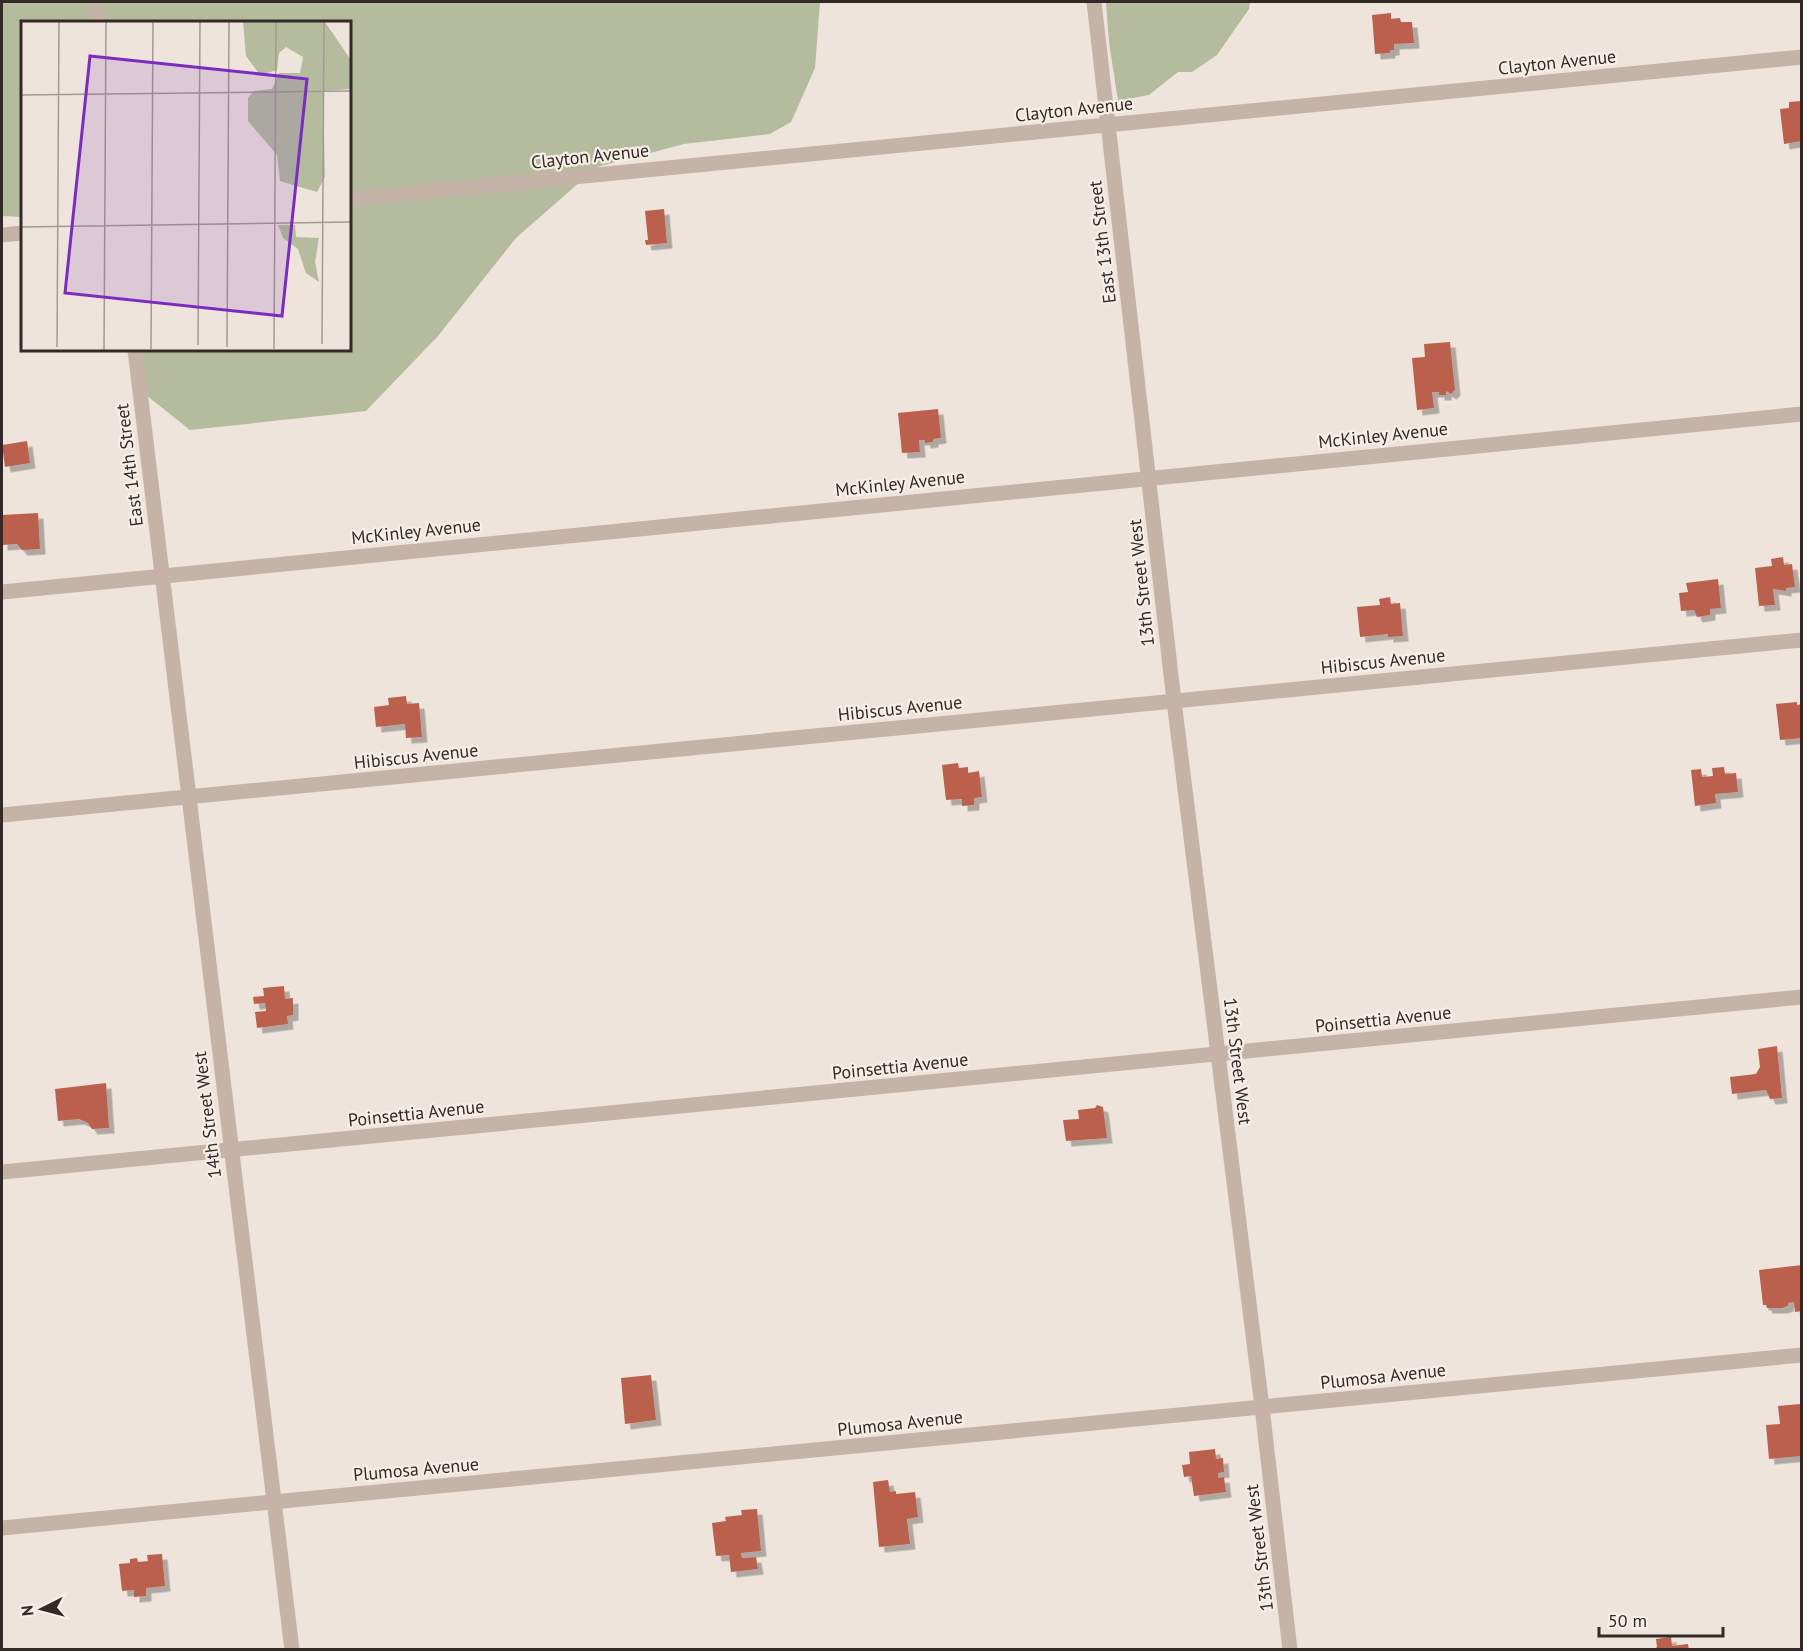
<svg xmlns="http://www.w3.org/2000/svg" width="1803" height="1651" font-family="'PT Sans',sans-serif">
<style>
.green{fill:#b4bc9d}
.building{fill:#ba604e;filter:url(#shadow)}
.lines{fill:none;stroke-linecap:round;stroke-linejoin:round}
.minor{stroke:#c6b3a8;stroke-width:15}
.labels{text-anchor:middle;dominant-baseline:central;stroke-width:4.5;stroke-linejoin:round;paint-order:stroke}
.street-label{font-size:18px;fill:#332a28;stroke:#f7eee7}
.inset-road{fill:none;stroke:#a49a93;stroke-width:1.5}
.view{fill:#7b2cbf;fill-opacity:0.15;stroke:#7b2cbf;stroke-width:3}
.inset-edge{fill:none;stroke:#332a28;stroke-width:3}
</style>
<defs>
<filter id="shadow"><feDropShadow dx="5.5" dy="5.5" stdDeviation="0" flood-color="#0004"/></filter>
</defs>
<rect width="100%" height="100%" fill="#efe4db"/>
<path class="green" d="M2 2H820L815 68 791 122 770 134 684 144 597 167 516 238 438 336 366 411 190 430 136 387 127 350H350V22H22V217L2 216Z
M1106 2H1250L1249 9 1217 55 1192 72H1178L1149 95 1118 101 1109 42Z"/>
<path class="building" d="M1391 13V19L1400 18 1401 22H1412L1414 43 1394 44V50H1390V53L1375 54 1372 15Z
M1802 101V141L1784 144 1780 109 1789 108V102Z
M664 209 667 243 646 245 645 240H648L645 211Z
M1450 342 1455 390 1451 394 1446 391V395H1439V392H1432L1434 408 1417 410 1412 358 1425 357 1424 344Z
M938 409 941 438 933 439V442L925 443V440H919L920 452 902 453 898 413Z
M27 441 30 463 5 467 2 445Z
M38 513 40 549 22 550 17 544 2 545V515Z
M1783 557 1784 565 1792 564 1795 587 1786 588V591L1773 589 1775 605 1759 606 1755 568 1772 566 1771 559Z
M1718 579 1721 608 1710 609V615L1697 617 1694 610 1681 611 1679 593 1688 592 1686 583Z
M1390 597 1391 604 1400 603 1403 636 1388 637V634L1360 637 1357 607 1380 605 1379 599Z
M406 696 407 704 419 703 422 737 406 738 405 724 376 727 374 707 389 705 388 698Z
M1797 702V705L1802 704V738L1780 740 1776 704Z
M958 763 959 768 968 767V773L979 771 982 797 974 798V805L962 806V799L946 800 942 765Z
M1724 767 1725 774 1736 773 1738 792 1715 794 1716 803 1695 806 1691 770 1701 769 1702 777 1713 776 1712 768Z
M284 986 285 999 293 998V1015L287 1016 288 1024 257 1028 255 1012 266 1011 265 1003 254 1004 253 997 264 996 263 988Z
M1777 1046 1782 1098 1770 1099 1766 1090 1732 1094 1730 1077 1756 1074 1760 1067 1758 1049Z
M106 1083 109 1128 92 1129 88 1123 79 1119 58 1121 55 1089Z
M1097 1105 1103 1107 1107 1138 1066 1141 1063 1120 1079 1119 1078 1110 1095 1108Z
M1802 1265V1311L1795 1312 1794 1302 1788 1303V1306L1782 1308H1767L1766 1305H1763L1759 1270Z
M651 1375 656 1420 625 1424 621 1378Z
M1800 1404 1802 1456 1769 1459 1766 1425 1780 1424 1778 1406Z
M1215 1449 1216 1459 1223 1458 1224 1472 1218 1473V1478L1224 1477 1226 1492 1194 1496 1191 1476 1184 1477 1182 1465 1190 1464 1189 1452Z
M888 1480 890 1492 896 1491V1494L915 1492 918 1517 907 1519 910 1544 879 1547 873 1482Z
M757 1509 761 1551 741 1553 742 1558 756 1557 758 1569 731 1572 729 1555 716 1556 712 1523 726 1521 725 1517 742 1515 741 1510Z
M162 1554 165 1586 146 1588V1596L134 1597V1590L122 1591 119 1564 130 1563V1559L137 1558 138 1562 148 1561 147 1555Z
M1671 1637 1672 1646 1688 1644 1689 1650H1653L1657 1647 1656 1639Z"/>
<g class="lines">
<path class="minor" d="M95 2 98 22
M1094 2 1174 701 1262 1407 1290 1650
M350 199 1802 57
M2 235 22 233
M135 350 292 1650
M2 592 1802 414
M2 815 1802 640
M2 1172 1802 997
M2 1528 1802 1355"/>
</g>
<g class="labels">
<g class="street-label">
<text transform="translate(1557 62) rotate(-6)">Clayton Avenue</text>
<text transform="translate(1074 109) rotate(-6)">Clayton Avenue</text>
<text transform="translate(590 156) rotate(-6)">Clayton Avenue</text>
<text transform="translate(1102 242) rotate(-97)">East 13th Street</text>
<text transform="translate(1383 435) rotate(-6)">McKinley Avenue</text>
<text transform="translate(129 465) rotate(-97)">East 14th Street</text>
<text transform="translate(900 483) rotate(-6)">McKinley Avenue</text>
<text transform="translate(416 531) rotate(-6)">McKinley Avenue</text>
<text transform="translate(1141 583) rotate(-96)">13th Street West</text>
<text transform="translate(1383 661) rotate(-6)">Hibiscus Avenue</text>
<text transform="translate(900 708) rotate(-6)">Hibiscus Avenue</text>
<text transform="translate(416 756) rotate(-6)">Hibiscus Avenue</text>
<text transform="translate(1383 1019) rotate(-6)">Poinsettia Avenue</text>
<text transform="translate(1238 1061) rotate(83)">13th Street West</text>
<text transform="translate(900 1066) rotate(-6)">Poinsettia Avenue</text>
<text transform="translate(416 1113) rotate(-6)">Poinsettia Avenue</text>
<text transform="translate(207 1115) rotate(-97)">14th Street West</text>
<text transform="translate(1383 1376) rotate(-6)">Plumosa Avenue</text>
<text transform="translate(900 1423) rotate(-6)">Plumosa Avenue</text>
<text transform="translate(416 1469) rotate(-5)">Plumosa Avenue</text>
<text transform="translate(1259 1548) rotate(-97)">13th Street West</text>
</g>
</g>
<g transform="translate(21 21)">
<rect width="330" height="330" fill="#efe4db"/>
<path d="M222 1H304L330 39V68L302 70 304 156 296 171 259 160 256 134 227 100V77L233 70 251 68 258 52H279L282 36 265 26 258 32 256 49 239 54 225 35ZM257 204H274L275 216 298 217 294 241 298 261 285 252 277 228 262 217Z" fill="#b4bc9d"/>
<path class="inset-road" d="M0 74 330 70M0 206 330 201M301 323 303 1M177 324 179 1M36 326 38 1M206 326 208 1M130 328 132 1M253 328 255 1M83 329 85 1"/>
<path class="view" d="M69 35 286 58 261 295 44 272Z"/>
<rect width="330" height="330" class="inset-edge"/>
</g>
<rect width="1803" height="1651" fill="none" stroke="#332a28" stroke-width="6"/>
<g transform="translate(42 1609) rotate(264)" stroke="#f7eee7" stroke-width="4.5" paint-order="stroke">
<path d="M0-4.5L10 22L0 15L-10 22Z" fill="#332a28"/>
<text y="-9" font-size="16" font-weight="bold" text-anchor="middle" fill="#332a28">N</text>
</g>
<path d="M1599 1627v9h124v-9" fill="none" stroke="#332a28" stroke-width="3"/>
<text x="1608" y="1627" font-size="18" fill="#332a28" stroke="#f7eee7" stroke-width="4.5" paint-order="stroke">50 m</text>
</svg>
